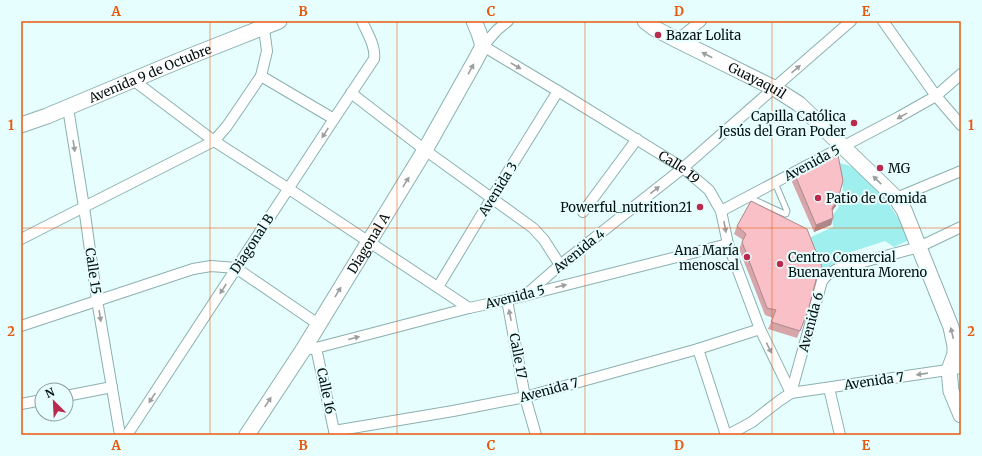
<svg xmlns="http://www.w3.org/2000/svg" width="982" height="456" font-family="Merriweather,serif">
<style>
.green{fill:#9fefef}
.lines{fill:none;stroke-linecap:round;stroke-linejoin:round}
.lane-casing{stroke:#8cb0b0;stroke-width:7}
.street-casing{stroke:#8cb0b0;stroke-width:12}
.secondary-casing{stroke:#8cb0b0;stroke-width:17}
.lane{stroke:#fff;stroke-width:5}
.street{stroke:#fff;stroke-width:10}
.secondary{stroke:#fff;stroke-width:15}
.wall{fill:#d6a6ab}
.shaded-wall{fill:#ae878b}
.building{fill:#f9c1c7;stroke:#ae878b}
.oneway{fill:#9b9f9f}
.grid{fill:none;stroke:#e8590c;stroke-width:1;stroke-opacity:0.55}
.poi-dot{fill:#ba2a4e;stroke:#e7fefe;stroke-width:1.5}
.labels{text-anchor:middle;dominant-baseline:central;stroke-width:4;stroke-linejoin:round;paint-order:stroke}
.poi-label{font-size:13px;fill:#041010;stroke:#e7fefe;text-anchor:start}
.street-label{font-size:13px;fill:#041010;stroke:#e7fefe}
.neatline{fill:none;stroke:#e8590c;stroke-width:1.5}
.grid-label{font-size:13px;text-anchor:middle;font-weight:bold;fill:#e8590c}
</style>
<rect width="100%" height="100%" fill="#e7fefe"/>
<path class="green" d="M839 163C843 164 849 165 854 168 878 182 896 215 911 239L894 247 885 241 839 256 840 261 821 270 809 238 833 227 832 216 838 208 843 189Z"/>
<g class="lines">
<defs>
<path id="lane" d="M748 197 785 214H786L787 211 775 183"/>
<g id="street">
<path id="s1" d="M508 21 497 30 483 46 558 91 683 168 709 190 721 211 728 244 760 329 791 393"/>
<path d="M883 21 936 96 961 125"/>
<path d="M677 40 701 21"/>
<path d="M261 76 334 119"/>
<path d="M133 80 214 141 289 189 469 308"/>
<path d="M351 93 425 150 533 228 544 240 560 265"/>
<path d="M68 108 84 207 97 300 120 435"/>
<path d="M896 198 961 171"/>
<path d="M721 211 897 118 936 96 961 74"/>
<path d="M583 212 637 139"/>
<path d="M21 239 214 141 227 126 261 76 267 51 265 36 260 22"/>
<path d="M438 287 491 199 558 91"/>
<path d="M528 293 560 265 683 168 774 88 851 21"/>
<path d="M507 300 525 397 536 435"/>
<path d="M21 326 193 269 211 266 236 268 318 324"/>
<path d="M316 348 335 435"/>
<path d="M698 349 726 435"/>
<path d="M303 350 316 348 469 308 507 300 728 244"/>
<path d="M829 388 840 435"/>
<path d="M791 393 822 281 828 274 837 269 919 247 961 227"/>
<path d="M66 396 112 387"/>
<path d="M21 404 42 400"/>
<path d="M334 431 453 411 525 397 698 349 760 329"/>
<path d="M127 435 334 119 374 59C376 46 367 33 362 21"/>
<path d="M728 435 752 422 779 401 791 393 961 368"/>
</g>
<g id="secondary">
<path id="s2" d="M645 21 654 28 677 40 774 88 799 104 896 198 904 210 951 327 955 346V354L949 370 951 391 961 415"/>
<path id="s3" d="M21 125 47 116 188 57 279 21"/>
<path id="s4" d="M247 435 303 350 425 150 475 61 483 46 479 33 474 21"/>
</g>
</defs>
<use href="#lane" class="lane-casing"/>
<use href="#street" class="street-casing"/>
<use href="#secondary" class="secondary-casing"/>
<use href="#lane" class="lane"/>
<use href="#street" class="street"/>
<use href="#secondary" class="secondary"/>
</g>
<path class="wall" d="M795 175 838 199 836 206 832 211 833 218 831 225 814 232 792 182Z
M737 226 819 274 817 278 805 319 797 338 768 329 773 318 765 315 739 249 743 240 734 234Z"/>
<path class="shaded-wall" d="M838 199 836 206 829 215 832 208Z
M833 218 831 225 814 232 816 225Z
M822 267 819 274 816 279 818 272Z"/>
<path class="building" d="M838 155 843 181 838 199 832 208 833 218 816 225 795 175 820 160Z
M751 201 807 229 822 267 818 272 808 311 800 331 771 322 776 310 767 308 742 242 746 234 737 226Z"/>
<defs><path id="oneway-solid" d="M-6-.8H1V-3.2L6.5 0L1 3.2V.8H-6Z"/></defs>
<g class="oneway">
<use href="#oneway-solid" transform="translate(707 55) rotate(-153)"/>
<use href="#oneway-solid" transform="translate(516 66) rotate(30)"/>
<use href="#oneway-solid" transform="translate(471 69) rotate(-61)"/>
<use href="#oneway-solid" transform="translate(796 69) rotate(-41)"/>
<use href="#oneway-solid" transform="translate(902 116) rotate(151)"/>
<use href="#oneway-solid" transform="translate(325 133) rotate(123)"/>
<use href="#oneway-solid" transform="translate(74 146) rotate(81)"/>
<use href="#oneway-solid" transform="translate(877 180) rotate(-136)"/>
<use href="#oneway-solid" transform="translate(406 182) rotate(-58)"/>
<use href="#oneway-solid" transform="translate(655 190) rotate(-38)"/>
<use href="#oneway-solid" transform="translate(725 227) rotate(79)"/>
<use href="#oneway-solid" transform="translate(561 286) rotate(-14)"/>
<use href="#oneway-solid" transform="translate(223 289) rotate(123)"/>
<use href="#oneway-solid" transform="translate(338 292) rotate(-59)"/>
<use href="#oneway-solid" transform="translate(510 315) rotate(-101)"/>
<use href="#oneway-solid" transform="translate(100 316) rotate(81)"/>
<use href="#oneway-solid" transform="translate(952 333) rotate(-103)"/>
<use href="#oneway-solid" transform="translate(354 338) rotate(-15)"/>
<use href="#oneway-solid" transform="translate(769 348) rotate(64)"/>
<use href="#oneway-solid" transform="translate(922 374) rotate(172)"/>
<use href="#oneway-solid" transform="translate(152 398) rotate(123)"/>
<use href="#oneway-solid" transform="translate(268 402) rotate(-57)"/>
</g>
<path class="grid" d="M210 21V435M397 21V435M585 21V435M772 21V435M21 228H961"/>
<g class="poi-dot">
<circle cx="658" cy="35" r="4"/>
<circle cx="854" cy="123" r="4"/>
<circle cx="880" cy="168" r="4"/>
<circle cx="818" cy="198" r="4"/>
<circle cx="700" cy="207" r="4"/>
<circle cx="747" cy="257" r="4"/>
<circle cx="780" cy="264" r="4"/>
</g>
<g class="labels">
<g class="poi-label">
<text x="666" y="35">Bazar Lolita</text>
<text x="846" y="116" text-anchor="end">Capilla Católica<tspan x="846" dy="15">Jesús del Gran Poder</tspan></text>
<text x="888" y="168">MG</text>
<text x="826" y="198">Patio de Comida</text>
<text x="692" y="207" text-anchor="end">Powerful_nutrition21</text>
<text x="739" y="250" text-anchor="end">Ana María<tspan x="739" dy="15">menoscal</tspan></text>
<text x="788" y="257">Centro Comercial<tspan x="788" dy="15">Buenaventura Moreno</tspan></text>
</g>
<g class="street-label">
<text stroke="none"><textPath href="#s3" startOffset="139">Avenida 9 de Octubre</textPath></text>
<text stroke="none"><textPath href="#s2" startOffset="127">Guayaquil</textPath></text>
<text transform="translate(812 163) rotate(-28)">Avenida 5</text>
<text stroke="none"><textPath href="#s1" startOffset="266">Calle 19</textPath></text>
<text transform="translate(498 189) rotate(-58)">Avenida 3</text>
<text stroke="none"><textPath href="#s4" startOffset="227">Diagonal A</textPath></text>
<text transform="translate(252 244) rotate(-57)">Diagonal B</text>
<text transform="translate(579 251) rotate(-39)">Avenida 4</text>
<text transform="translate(93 271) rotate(82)">Calle 15</text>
<text transform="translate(515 297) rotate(-14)">Avenida 5</text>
<text transform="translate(811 322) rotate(-75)">Avenida 6</text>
<text transform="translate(518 356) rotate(79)">Calle 17</text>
<text transform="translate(874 381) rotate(-8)">Avenida 7</text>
<text transform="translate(549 390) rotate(-15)">Avenida 7</text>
<text transform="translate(326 391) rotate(78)">Calle 16</text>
</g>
</g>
<rect width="982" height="456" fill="none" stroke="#e7fefe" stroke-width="44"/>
<g transform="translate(54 402) rotate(336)"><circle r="19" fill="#e7fefe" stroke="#8c9f9f"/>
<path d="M0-3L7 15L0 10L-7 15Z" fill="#ba2a4e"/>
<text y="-6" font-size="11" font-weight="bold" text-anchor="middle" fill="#041010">N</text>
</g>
<rect x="22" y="22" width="938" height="412" class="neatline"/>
<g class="grid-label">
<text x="116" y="16">A</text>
<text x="303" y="16">B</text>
<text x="491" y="16">C</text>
<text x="679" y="16">D</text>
<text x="866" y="16">E</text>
<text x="11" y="130">1</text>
<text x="971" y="130">1</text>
<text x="11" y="336">2</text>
<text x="971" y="336">2</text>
<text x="116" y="450">A</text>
<text x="303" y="450">B</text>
<text x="491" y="450">C</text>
<text x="679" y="450">D</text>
<text x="866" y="450">E</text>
</g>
</svg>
